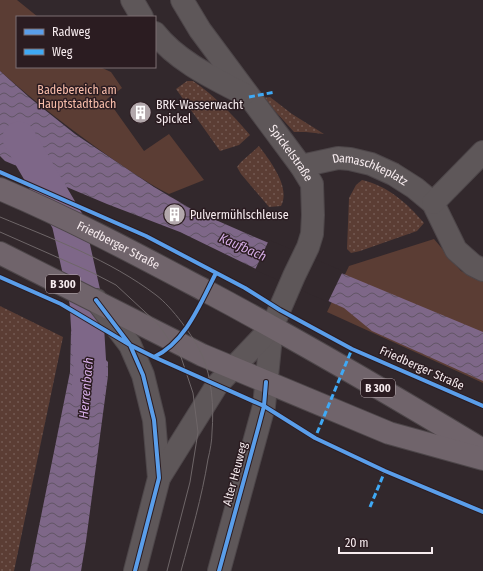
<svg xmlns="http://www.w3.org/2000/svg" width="483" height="571" font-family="'Fira Sans Condensed',sans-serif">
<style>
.grass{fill:url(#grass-dots)}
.park{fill:#5b3d34}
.water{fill:url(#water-waves)}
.pier{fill:#32282c}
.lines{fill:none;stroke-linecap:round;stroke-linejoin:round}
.canal{stroke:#7e6788;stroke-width:33}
.minor-casing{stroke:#4d4649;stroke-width:24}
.major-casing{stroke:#4d4649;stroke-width:24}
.minor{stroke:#5e5759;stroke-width:22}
.major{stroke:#70646b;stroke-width:22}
.tram{stroke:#6e6668;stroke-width:1}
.quiet{stroke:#3fa9f5;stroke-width:3;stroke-dasharray:6 3;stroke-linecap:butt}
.cycleway-casing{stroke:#2b1c21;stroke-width:6}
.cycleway{stroke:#5a9eea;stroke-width:4}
.labels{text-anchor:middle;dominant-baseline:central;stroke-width:3;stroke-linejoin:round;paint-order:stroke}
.shield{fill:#2b1c21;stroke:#baaeb1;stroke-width:1}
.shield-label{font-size:11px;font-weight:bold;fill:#f7ecef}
.park-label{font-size:12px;fill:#f8bdaa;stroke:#2b1c21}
.poi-label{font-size:12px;fill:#f7ecef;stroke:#2b1c21;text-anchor:start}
.street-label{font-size:12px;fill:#f7ecef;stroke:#2b1c21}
.water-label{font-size:13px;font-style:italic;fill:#d6ade7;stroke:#2b1c21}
</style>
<defs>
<pattern id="grass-dots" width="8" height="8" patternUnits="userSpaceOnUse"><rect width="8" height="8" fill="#5b3d34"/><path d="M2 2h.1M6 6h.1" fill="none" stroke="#735952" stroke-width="1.8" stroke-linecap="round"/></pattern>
<pattern id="water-waves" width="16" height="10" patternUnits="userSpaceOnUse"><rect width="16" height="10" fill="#7e6788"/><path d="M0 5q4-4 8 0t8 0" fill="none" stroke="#615565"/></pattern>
</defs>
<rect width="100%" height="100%" fill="#32282c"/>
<path class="grass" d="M187 81H193C215 96 232 114 250 135L239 145 220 151 176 89Z
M270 97 292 114 324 134 306 132H294L263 98Z
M259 146C270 161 291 187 281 206L269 207 241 174 237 167 241 162Z
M362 180C388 186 407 203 424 223L417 231 360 251 351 253 347 249 349 198 356 185Z
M0 306 63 337 14 571H0Z"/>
<path class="park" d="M0 0H17L38 17H17V67H100L111 72 122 88 107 99 144 151 169 134 204 180 169 194C149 184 132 172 114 160 74 132 36 103 0 71Z
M434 239 461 271 483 281V383L327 312 349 266Z"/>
<path class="water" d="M0 71 30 98 75 134 154 187 193 210 250 235 483 332V381L372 331 344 308 254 268 180 232 107 204 5 161 0 156Z
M71 331 89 344 108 362V376L86 541 81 571H30L70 372Z"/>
<path class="pier" d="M269 240 343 271 328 302 255 270Z"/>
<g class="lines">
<path class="canal" d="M19 138 68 222 86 302 90 368 88 389"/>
<defs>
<g id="minor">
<path d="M132 0 142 17"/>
<path id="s1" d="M182 0 200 30 301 166 312 184 313 215 312 234 308 247 294 276 272 327 264 406 219 571"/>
<path d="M155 33C177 61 213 78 244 94"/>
<path id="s2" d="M301 166 338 158 350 159 371 164 393 174 415 188 433 203 456 250 473 265 483 270"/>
<path d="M433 203 483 152"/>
<path d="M96 300 130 345 143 375 154 420 159 478"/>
<path d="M135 571 159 478 217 385 272 327"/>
</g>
<g id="major">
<path id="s3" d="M0 189C71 219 138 255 206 291 300 341 392 395 483 450"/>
<path d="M0 253 202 355 389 433 483 459"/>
</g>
</defs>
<use href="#minor" class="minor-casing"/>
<use href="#major" class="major-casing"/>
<use href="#minor" class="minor"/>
<use href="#major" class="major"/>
<path class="tram" d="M0 217C53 239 110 260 156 295 172 307 194 337 202 355 212 378 214 407 212 432 212 441 210 451 208 459 202 497 191 534 181 571
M0 232 93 273 116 285 158 324 181 357 193 393 198 432 190 482 167 571"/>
<path class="quiet" d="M249 97 275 92
M318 440 315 438 352 349 351 348
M370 507 385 471"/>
<defs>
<path id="cycleway" d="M0 172 146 236 245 288 280 310 352 349 483 406
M0 277 61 304 130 345 154 357 264 406 315 438 385 471 483 512
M96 300 130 345 143 375 154 420 159 478 135 571
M154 357C186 342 201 302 216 273
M219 571 259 425 264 406 266 382"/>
</defs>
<use href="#cycleway" class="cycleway-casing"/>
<use href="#cycleway" class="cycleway"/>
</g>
<defs>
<symbol id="building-disc" viewBox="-11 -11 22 22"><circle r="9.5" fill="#b2a7ab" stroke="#2b1c21"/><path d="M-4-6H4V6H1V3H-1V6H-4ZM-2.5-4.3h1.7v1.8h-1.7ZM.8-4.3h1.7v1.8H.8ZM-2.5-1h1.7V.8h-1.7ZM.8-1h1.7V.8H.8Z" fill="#fff"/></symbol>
</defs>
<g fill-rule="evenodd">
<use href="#building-disc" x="128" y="100" width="25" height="25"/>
<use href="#building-disc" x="162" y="202" width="25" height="25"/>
</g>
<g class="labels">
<g class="shield">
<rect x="46" y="275" width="34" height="18" rx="3"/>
<rect x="361" y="379" width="34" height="18" rx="3"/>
</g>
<g class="shield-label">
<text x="63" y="284">B 300</text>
<text x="378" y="388">B 300</text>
</g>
<g class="park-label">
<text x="77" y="90">Badebereich am<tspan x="77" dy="14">Hauptstadtbach</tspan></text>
</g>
<g class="poi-label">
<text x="156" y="105">BRK-Wasserwacht<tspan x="156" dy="14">Spickel</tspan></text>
<text x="190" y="215">Pulvermühlschleuse</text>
</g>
<g class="street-label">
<text stroke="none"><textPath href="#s1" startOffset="188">Spickelstraße</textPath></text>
<text stroke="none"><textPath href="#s2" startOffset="72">Damaschkeplatz</textPath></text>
<text stroke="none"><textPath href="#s3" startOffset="131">Friedberger Straße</textPath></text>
<text transform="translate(422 368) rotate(24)">Friedberger Straße</text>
<text transform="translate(235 474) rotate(-75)">Alter Heuweg</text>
</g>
<g class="water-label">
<text transform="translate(243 247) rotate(24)">Kaufbach</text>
<text transform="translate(86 388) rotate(-85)">Herrenbach</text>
</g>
</g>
<rect x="16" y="16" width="140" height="52" fill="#2b1c21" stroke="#7d6f73"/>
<rect x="24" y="29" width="20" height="6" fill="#5a9eea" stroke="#7d6f73"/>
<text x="52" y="36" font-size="12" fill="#f7ecef">Radweg</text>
<rect x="24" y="49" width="20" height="6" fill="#3fa9f5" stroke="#7d6f73"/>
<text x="52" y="56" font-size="12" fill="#f7ecef">Weg</text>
<path d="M339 547v6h93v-6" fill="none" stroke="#f7ecef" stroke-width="2"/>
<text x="345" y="547" font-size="12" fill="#f7ecef" stroke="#2b1c21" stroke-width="3" paint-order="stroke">20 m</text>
</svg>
